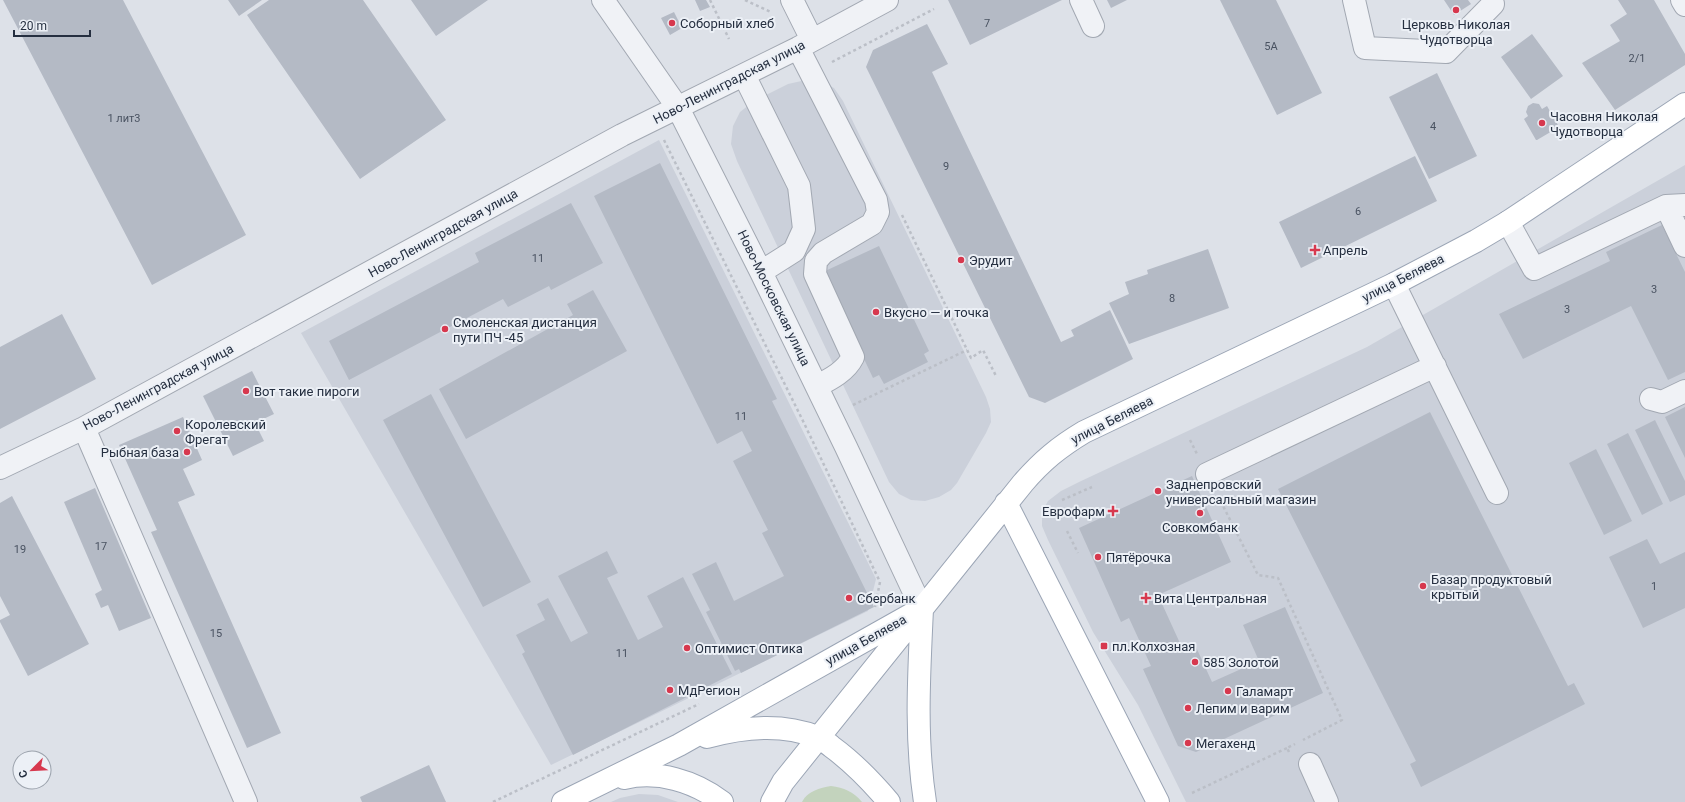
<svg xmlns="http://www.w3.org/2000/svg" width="1685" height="802" font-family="Roboto,sans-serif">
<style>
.built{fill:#cbd0da}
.green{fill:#c3d3bd}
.building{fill:#b4bac5}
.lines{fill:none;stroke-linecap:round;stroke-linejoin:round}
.minor-casing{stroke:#a2a8b2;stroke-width:24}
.major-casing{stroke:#9ba5b5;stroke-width:24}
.path{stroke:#bbbfc7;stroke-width:2.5;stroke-dasharray:3 3;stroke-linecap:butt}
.minor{stroke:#f0f2f6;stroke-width:22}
.major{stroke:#fff;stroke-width:22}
.poi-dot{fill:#d7384e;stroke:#ecf0f6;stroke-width:1.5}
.labels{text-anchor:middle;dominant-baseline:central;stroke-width:4;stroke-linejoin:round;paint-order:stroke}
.number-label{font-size:11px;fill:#495261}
.poi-label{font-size:13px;fill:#252f40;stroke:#ecf0f6;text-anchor:start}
.street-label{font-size:13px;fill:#252f40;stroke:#ecf0f6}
</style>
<rect width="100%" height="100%" fill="#dde1e8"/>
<path class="built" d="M806 80 821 81 834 88 843 101 986 397 990 409 991 422 986 433 957 483 951 490 939 497 925 501 911 500 899 494 889 482 737 161 731 144 733 126 740 112 754 101 788 84Z
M659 140 876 579 868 611 551 765 301 333Z
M1685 165V802H1186L1138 705 1093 632 1048 540 1042 526V512L1048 501 1061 491 1079 482 1367 347Z
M639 794 658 795 678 802H611L620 798Z"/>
<path class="green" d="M831 786C844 788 853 791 862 802H802C807 791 820 788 831 786Z"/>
<path class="building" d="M3 0H123L246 235 152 285Z
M228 0H262L239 16Z
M269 0H363L446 120 360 179 247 15Z
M411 0H488L436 36Z
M695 0H706L710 7 700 11Z
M948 0H1062L970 45Z
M1107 0H1127L1111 8Z
M1220 0H1276L1322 93 1277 115Z
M1444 0H1468L1471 4 1454 15Z
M1618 0H1654L1685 54V65L1615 110 1582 63 1620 41 1610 25 1627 14Z
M674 12 682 28 670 35 661 18Z
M927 24 948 64 932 72 1061 342 1074 336 1071 330 1110 310 1133 359 1045 403 1029 397 866 67 873 50Z
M1532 34 1563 76 1531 99 1501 57Z
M1437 73 1477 156 1429 179 1389 97Z
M1533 103 1539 104 1542 109 1547 106 1559 127 1537 140H1536L1524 119 1528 116 1526 112 1528 106Z
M1415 156 1437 201 1301 268 1279 222Z
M660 163 777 399 772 401 874 607 741 673 739 669 735 671 706 612 710 610 692 574 716 562 734 601 784 576 762 533 768 530 733 461 752 451 742 431 717 444 594 196Z
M571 203 603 263 551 290 549 286 508 307 503 299 349 380 329 341 479 262 475 253Z
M1662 225 1685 272V372L1668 380 1631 306 1523 359 1499 314 1610 261 1606 252Z
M879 246 929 351 924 354 928 362 884 384 879 375 873 378 823 272Z
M1208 249 1229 308 1129 344 1109 303 1129 294 1125 282 1148 274 1147 270Z
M593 290 627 351 466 439 439 389 573 315 567 304Z
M62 314 96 379 0 429V347Z
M252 371 274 414 255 423 264 441 233 456 203 396Z
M431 394 531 582 483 607 383 420Z
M1685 407V458L1665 417Z
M1430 412 1568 686 1574 683 1585 704 1421 787 1410 764 1416 761 1278 489Z
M183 417 202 460 183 469 195 495 178 502 281 733 247 748 151 532 157 530 119 445Z
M1655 420 1685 481V495L1670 502 1635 430Z
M1628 433 1663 504 1642 515 1607 444Z
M1596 449 1632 521 1604 535 1569 463Z
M1192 476 1231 562 1158 595 1184 652 1196 647 1212 682 1259 661 1243 625 1285 607 1323 693 1196 752 1178 746 1143 669 1151 666 1129 618 1121 622 1079 528Z
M95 488 151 618 119 631 108 605 101 608 95 594 102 590 64 502Z
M12 496 89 644 28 676 0 622V620L10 615 0 596V503Z
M1647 539 1660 564 1685 552V608L1643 628 1609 557Z
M607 551 618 573 607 578 638 640 663 627 647 596 683 577 732 674 573 755 522 654 525 652 516 635 545 620 537 604 548 598 571 642 588 633 558 576Z
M429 765 446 802H362L360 797Z"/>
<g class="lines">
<defs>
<path id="minor" d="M603 0 678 108 761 272 846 447 922 609
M792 0 812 40
M1081 0 1093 26
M1354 0 1365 48 1446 52 1493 4
M1682 0 1685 5
M798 48 876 200 878 212 872 224 823 253 816 261 815 274 853 357C846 371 831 379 817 386
M744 75 799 186 804 229 794 251 761 272
M1666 206 1685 246
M1508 222 1534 269 1666 206 1685 205
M1394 284 1497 493
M1651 399 1662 402 1685 391
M84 428 246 802
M0 468 84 428 622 135 798 48 887 0
M1207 474 1435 366
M1310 764 1327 802"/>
<path id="major" d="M1006 503 1158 802
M922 609C919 674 915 737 925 802
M707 737C743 727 782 723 817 737 823 739 828 744 832 747 854 763 872 782 889 802
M624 778C658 770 694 781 722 802
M563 802 679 745 912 614
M772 802 783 782 1023 483C1042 461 1059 447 1084 432L1394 284 1476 241 1508 222 1685 104"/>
</defs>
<use href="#minor" class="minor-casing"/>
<use href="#major" class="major-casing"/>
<path class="path" d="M710 0 729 39
M745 0 771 12
M832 62 934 9
M664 140 803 421 880 582 875 607
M902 215 971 358 983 350 996 376
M853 405 967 350
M1190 440 1197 454
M1218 496 1258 575 1278 578 1342 720 1303 740
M1062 500 1092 487
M1067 531 1078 553
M1289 752 1287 748 1295 744
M1192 793 1287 748
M493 802 699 704"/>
<use href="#minor" class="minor"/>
<use href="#major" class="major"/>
</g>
<g class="poi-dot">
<circle cx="1456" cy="10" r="4"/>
<circle cx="672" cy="23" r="4"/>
<circle cx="1542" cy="123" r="4"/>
<path d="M1313 244h4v4h4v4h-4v4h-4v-4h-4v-4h4z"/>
<circle cx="961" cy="260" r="4"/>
<circle cx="876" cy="312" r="4"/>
<circle cx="445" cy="329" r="4"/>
<circle cx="246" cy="391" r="4"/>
<circle cx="177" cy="431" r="4"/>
<circle cx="187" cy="452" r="4"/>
<circle cx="1158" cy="491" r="4"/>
<path d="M1111 505h4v4h4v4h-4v4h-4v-4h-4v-4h4z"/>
<circle cx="1200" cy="513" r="4"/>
<circle cx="1098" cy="557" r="4"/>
<circle cx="1423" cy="586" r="4"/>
<circle cx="849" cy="598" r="4"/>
<path d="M1144 592h4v4h4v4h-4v4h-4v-4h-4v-4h4z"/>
<rect x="1100" y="642" width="8" height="8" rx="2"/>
<circle cx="687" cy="648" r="4"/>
<circle cx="1195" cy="662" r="4"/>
<circle cx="670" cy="690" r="4"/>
<circle cx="1228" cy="691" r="4"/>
<circle cx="1188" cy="708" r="4"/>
<circle cx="1188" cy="743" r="4"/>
</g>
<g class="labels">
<g class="number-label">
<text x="987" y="23">7</text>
<text x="1271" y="46">5А</text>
<text x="1637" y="58">2/1</text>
<text x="124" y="118">1 лит3</text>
<text x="1433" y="126">4</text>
<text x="946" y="166">9</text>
<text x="1358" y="211">6</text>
<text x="538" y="258">11</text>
<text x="1654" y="289">3</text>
<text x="1172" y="298">8</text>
<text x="1567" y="309">3</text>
<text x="741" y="416">11</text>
<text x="101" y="546">17</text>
<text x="20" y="549">19</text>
<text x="1654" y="586">1</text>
<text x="216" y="633">15</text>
<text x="622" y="653">11</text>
</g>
<g class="poi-label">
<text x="680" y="23">Соборный хлеб</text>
<text x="1456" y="24" text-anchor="middle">Церковь Николая<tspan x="1456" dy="15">Чудотворца</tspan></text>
<text x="1550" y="116">Часовня Николая<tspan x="1550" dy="15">Чудотворца</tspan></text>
<text x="1323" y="250">Апрель</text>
<text x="969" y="260">Эрудит</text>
<text x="884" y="312">Вкусно — и точка</text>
<text x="453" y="322">Смоленская дистанция<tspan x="453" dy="15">пути ПЧ -45</tspan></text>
<text x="254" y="391">Вот такие пироги</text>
<text x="185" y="424">Королевский<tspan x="185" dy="15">Фрегат</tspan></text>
<text x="179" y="452" text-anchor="end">Рыбная база</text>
<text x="1166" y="484">Заднепровский<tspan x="1166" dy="15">универсальный магазин</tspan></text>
<text x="1105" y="511" text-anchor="end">Еврофарм</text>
<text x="1200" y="527" text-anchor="middle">Совкомбанк</text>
<text x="1106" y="557">Пятёрочка</text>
<text x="1431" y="579">Базар продуктовый<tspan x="1431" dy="15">крытый</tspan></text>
<text x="857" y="598">Сбербанк</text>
<text x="1154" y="598">Вита Центральная</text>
<text x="1112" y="646">пл.Колхозная</text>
<text x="695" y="648">Оптимист Оптика</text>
<text x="1203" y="662">585 Золотой</text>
<text x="678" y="690">МдРегион</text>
<text x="1236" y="691">Галамарт</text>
<text x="1196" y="708">Лепим и варим</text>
<text x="1196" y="743">Мегахенд</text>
</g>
<g class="street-label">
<text transform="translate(729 82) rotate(-27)">Ново-Ленинградская улица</text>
<text transform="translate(443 233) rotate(-29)">Ново-Ленинградская улица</text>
<text transform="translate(1403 278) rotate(-27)">улица Беляева</text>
<text transform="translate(774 298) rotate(64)">Ново-Московская улица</text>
<text transform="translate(158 387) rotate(-28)">Ново-Ленинградская улица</text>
<text transform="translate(1112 420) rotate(-27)">улица Беляева</text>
<text transform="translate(866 640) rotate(-29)">улица Беляева</text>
</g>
</g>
<g transform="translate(32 770) rotate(246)"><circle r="19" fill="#ecf0f6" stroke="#9ca3ad"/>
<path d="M0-3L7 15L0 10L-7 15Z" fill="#d7384e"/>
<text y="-6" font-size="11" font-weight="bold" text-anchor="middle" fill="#252f40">С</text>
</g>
<path d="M14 30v6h76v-6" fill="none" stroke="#252f40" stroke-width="2"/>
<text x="20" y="30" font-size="12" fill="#252f40" stroke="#ecf0f6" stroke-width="3" paint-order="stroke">20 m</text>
</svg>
